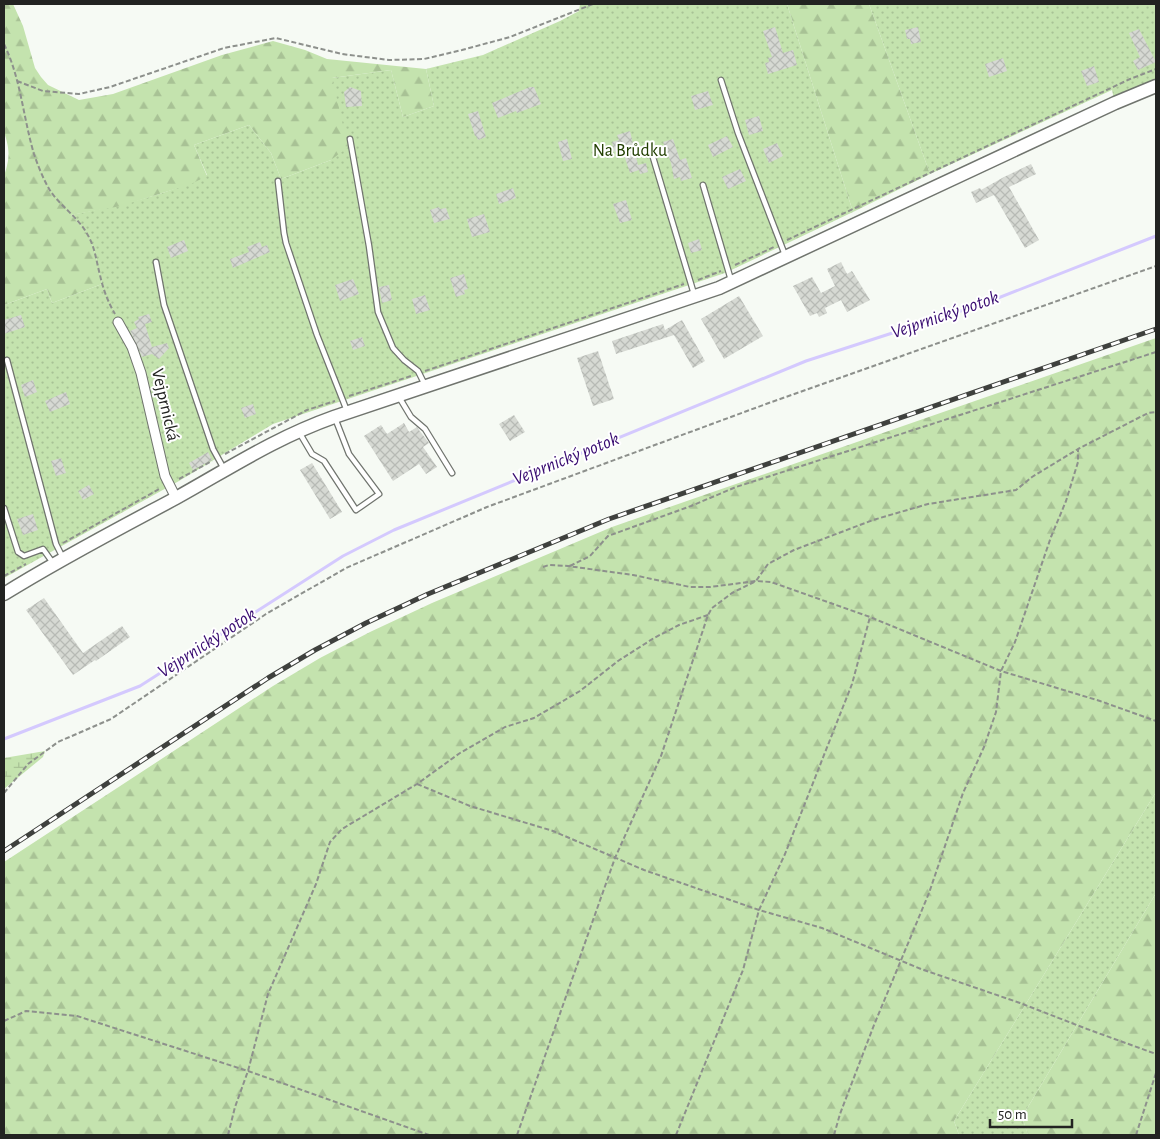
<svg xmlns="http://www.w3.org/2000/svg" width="1160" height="1139" font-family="'Alegreya Sans',sans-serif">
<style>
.grass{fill:url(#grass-dots)}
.forest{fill:url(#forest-firs)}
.wetland{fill:url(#wetland-marsh)}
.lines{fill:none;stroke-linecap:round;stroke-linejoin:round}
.stream{stroke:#d4c9fe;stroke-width:3}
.building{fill:url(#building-cross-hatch)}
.lane-casing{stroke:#70746e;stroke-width:7}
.street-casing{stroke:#70746e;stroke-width:11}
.secondary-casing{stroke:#70746e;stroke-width:15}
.path{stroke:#8d908c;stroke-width:2;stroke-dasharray:5 2.5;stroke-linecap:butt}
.lane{stroke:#fff;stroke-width:4.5}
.street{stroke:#fff;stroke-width:9}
.secondary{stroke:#fff;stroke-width:12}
.rail-casing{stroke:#3f413e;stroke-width:5}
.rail{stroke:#fff;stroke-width:3;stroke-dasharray:9;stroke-linecap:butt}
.labels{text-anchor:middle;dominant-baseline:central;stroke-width:4;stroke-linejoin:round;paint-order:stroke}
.park-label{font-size:18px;fill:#223f01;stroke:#fff}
.street-label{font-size:18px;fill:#222321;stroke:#fff}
.water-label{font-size:19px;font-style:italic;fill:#380b71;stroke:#fff}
</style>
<defs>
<pattern id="grass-dots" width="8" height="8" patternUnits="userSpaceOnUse" patternTransform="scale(1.25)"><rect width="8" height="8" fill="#c4e3ae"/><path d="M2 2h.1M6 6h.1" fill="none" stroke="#a8c295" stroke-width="1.8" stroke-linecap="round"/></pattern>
<pattern id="forest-firs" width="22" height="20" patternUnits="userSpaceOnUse" patternTransform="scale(1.25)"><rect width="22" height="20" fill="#c4e3ae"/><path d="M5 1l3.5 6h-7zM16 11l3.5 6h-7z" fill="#a8c295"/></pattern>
<pattern id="wetland-marsh" width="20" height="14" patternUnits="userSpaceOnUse" patternTransform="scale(1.25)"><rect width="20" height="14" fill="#c4e3ae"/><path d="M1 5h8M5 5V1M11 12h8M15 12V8" fill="none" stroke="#a8c295"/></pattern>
<pattern id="building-cross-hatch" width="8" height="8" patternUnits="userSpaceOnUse" patternTransform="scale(1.25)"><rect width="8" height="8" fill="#d6d9d3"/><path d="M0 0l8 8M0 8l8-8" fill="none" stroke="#b7bab5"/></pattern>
</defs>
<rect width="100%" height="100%" fill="#f6faf4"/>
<path class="grass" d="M580 4H787L853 212 725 273 273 424 179 481 4 578V305L47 289 52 303 102 284 94 249 86 232 71 215C117 206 165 196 207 175L194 145 249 125 271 153 281 179 331 160 332 78 391 70 403 117 434 106 426 69 483 55 560 21 579 11Z
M869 4H1156V86L1115 103 1112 90 930 174Z
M1156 792V893L1022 1117 1028 1135H959L954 1121Z"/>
<path class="forest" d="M4 4H13L23 26 35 68 41 77 48 85 79 100 113 94 222 55 273 41 305 50 327 59 426 69 434 106 403 117 391 70 332 78 348 147 331 160 281 179 271 153 249 125 194 145 207 176 191 184 121 206 71 215 86 232 94 249 102 284 52 303 47 289 4 305V176C10 158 10 150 4 132Z
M787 4H869L930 174 853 212Z
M1156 338V792L954 1121 959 1135H4V862L273 686 320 658 370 632 432 603 612 527Z
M1156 893V1135H1028L1022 1117Z"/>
<path class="wetland" d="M45 751 43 757 4 789V758Z"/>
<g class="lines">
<path class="stream" d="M4 739 140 686 343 556 394 530 806 361 988 302 1156 236"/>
</g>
<path class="building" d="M775 27 783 53 793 50 797 65 768 74 765 63 769 62 768 58 772 57 763 31Z
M918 27 921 42 911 44 910 39H907L905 30Z
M1139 29 1156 62 1138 70 1133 61 1140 57 1129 33Z
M1003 58 1007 71 989 77 985 64Z
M1094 66 1099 82 1087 86 1081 71Z
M350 87 361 91 362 106 346 107 344 92Z
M530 87H534L541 104 517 113 516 111 498 118 492 103Z
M708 91 713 105 695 110 691 96Z
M478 111 486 137 478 140 476 136H475L468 114Z
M759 116 763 131 749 135 745 120Z
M630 131 638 165 646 163 648 172 640 174 639 170 630 173 622 149 614 152 612 142 619 140 617 135Z
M727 136 733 147 713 157 708 145Z
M567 139 572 159 563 161 558 142Z
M673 139 680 160 686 158 692 178 681 181 680 177 674 179 671 163 663 142Z
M777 143 783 156 769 163 763 149Z
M1031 164 1036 174 1009 187 1039 240 1025 248 994 195 976 203 971 192 980 188 981 190 1004 177Z
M740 169 746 181 728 189 722 177Z
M513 188 516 198 499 204 496 194Z
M626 200 632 220 620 223 613 204Z
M439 207 440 209 446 208 450 219 434 223 430 210Z
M484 214 490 232 472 237 467 219Z
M699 239 702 250 691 253 688 243Z
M184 240 188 251 171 258 167 247Z
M260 242 262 247 267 245 270 252 233 268 230 259 249 252 247 247Z
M841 262 847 274 852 271 870 300 847 312 841 300 825 308 827 313 819 317 817 313 810 316 793 286 812 277 821 293 835 286 827 269Z
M464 274 468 289 464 290 465 294 456 297 450 278Z
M353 279 359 294 340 301 335 285Z
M389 285 392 300 382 303 379 287Z
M425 295 430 310 416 314 412 299Z
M739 296 763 336 724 359 701 319Z
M149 314 152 322 145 324 152 347 167 343 169 348 159 359 152 354 142 357 130 331 137 328 134 322 139 319 138 317Z
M21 315 25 327 4 334V320Z
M682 320 705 361 693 368 674 335 616 354 612 341 663 324 665 330Z
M362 337 365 346 353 350 350 341Z
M598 351 614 399 593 406 577 358Z
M33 380 37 392 25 397 21 385Z
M66 392 70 404 50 412 45 401Z
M253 404 256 414 245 418 241 408Z
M514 415 525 432 510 441 499 424Z
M404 423 409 432 417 427 419 430 429 443 423 447 437 467 426 474 419 464 393 481 364 436 381 425 387 434Z
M208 452 212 460 193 470 189 463Z
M61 458 66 473 56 476 51 461Z
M312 463 342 512 330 519 300 470Z
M89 485 94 494 83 500 78 491Z
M33 514 38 530 23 535 17 519Z
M44 598 83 653 122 626 130 637 96 661 95 660 73 675 26 610Z"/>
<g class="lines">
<defs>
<path id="lane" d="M721 80 738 133 785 255
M350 139 369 246 378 312 393 348 404 360 418 371 425 385
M652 154 694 294
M278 181 284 233 286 243 317 335 347 411
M703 185 731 280
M156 262 164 305 213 449 224 469
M7 360 56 544 63 558
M399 397 411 417 425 429 452 473
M299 432 312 454 324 461 356 510 379 494 349 454 335 418
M4 508 18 552 24 556 43 549 53 563"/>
<path id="street" d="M118 322 132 347 141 373 165 476 176 498"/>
<path id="secondary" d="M4 594C60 559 118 529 176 498 230 468 275 438 334 417L719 288 1115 103 1156 86"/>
</defs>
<use href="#lane" class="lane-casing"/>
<use href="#street" class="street-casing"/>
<use href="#secondary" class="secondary-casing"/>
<path class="path" d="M4 44C21 79 23 117 34 154 38 166 44 181 51 192 61 206 77 217 86 232 95 246 96 260 100 275 103 289 108 302 115 314
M17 81 43 91 79 94 110 87 224 48 276 38 342 54 389 60 424 59 462 50 510 37 593 4
M787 240 1130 79 1156 69
M735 265 774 247
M698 280 721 271
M425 371 684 284
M349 396 411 376
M225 454 307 410 335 401
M179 479 212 461
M63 543 161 488
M570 566 590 556 608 536 691 506 736 487 1156 352
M543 567 549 565 568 566 633 575 690 587H710L756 581 771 582 870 617 1001 671 1100 701 1156 721
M4 576 26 564
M417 784 470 806 553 831 644 870 759 910 822 928 921 969 1020 1003 1087 1029 1156 1054
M4 793 28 764 58 742 111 719 266 614 346 568 487 507 766 404 1156 266
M4 1021 26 1011 77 1016 248 1071 429 1135
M228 1135 235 1107 248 1071 268 994 316 884 330 842 342 829 417 784 460 753 505 727 534 718 580 691 618 661 654 638 679 625 708 615
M517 1135 615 858 661 756 708 615 712 608 732 593 756 581 768 564 794 550 873 520 928 504 1016 490 1032 477 1078 449 1148 413 1156 412
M676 1135 743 970 759 910 785 854 852 684 870 617
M834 1135 840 1114 874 1025 929 893 963 793 984 747 996 712 1001 671 1015 642 1051 537 1066 501 1078 462V449
M1136 1135 1156 1073"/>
<use href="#lane" class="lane"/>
<use href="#street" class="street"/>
<use href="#secondary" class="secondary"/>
<defs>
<path id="rail" d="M4 851 268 678 315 650 366 623 428 594 609 519 1156 329"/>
</defs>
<use href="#rail" class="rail-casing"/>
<use href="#rail" class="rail"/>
</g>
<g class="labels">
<g class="park-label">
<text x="630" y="151">Na Brůdku</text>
</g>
<g class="street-label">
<text transform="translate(165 405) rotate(77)">Vejprnická</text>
</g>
<g class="water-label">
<text transform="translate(945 315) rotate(-19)">Vejprnický potok</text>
<text transform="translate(566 459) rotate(-22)">Vejprnický potok</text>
<text transform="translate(207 643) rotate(-33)">Vejprnický potok</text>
</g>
</g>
<rect width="1160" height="1139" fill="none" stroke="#222321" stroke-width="10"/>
<path d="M990 1119v8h82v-8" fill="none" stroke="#222321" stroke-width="2.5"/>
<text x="998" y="1119" font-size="15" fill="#222321" stroke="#ffffff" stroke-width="4" paint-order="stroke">50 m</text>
</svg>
